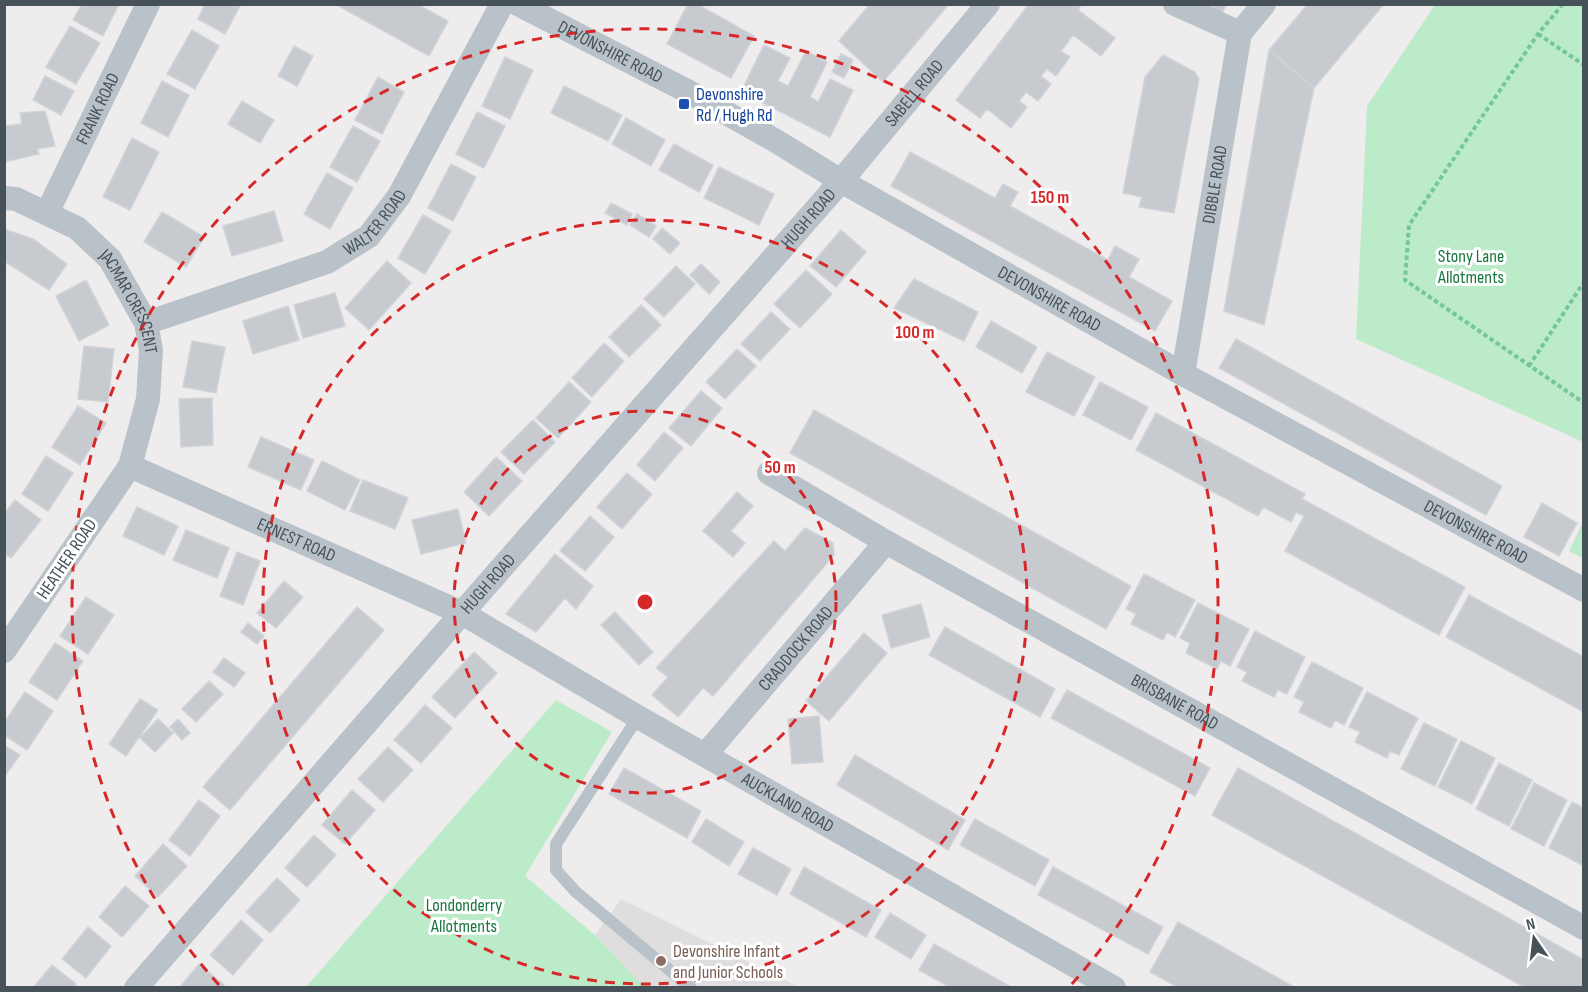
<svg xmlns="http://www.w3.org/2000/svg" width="1588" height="992" font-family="'Sofia Sans Condensed',sans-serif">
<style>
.education{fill:#e0ddde}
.green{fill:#bcebc9}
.building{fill:#c7cacf;stroke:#d0d3d8;stroke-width:1.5}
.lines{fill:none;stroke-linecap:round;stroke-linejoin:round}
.path{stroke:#76c796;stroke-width:4;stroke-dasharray:4.5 3;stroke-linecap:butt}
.lane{stroke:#b8c2c8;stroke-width:12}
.street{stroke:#b8c2c8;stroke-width:24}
.ring{fill:none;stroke:#d62828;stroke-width:3;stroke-dasharray:10 8}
.transit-dot{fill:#1a4fb4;stroke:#fff;stroke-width:2}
.education-dot{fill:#8d6e63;stroke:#fff;stroke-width:2}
.labels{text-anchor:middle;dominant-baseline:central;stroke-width:6;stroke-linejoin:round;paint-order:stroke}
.street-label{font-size:18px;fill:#465258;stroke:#fff}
.transit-label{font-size:18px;fill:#164399;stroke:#fff;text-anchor:start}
.park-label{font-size:18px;fill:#1b753e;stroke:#fff}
.education-label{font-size:18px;fill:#785e54;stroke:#fff;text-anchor:start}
.centre{fill:#d62828;stroke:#fff;stroke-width:3}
.ring-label{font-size:18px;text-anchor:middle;font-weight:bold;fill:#d62828;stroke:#fff;stroke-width:6;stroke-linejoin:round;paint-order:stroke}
</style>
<rect width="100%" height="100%" fill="#efeced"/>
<path class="education" d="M621 899 799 987 554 988 595 935Z"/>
<path class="green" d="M1435 5H1583V442L1356 339 1367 106Z
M1583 522V558L1569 551Z
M556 700 612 732 525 876 595 935 644 987H306Z"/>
<path class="building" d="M82 4H119L103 36 73 20Z
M205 4H241L225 34 198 19Z
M335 4H417L448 21 429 56Z
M688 4H697L754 36 731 78 667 44Z
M870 4H949L883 82 839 41Z
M1029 4H1077L1080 7 1078 10 1115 38 1101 56 1073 35 1061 51 1070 57 1056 76 1047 69 1041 76 1051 84 1038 101 1026 92 1019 101 1027 107 1011 128 987 109 980 118 956 100Z
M1207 4H1227L1222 13Z
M1308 4H1384L1314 88 1269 50Z
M70 26 100 43 76 84 46 67Z
M192 30 219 46 195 89 167 74Z
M764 45 790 58 778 81 788 86 806 51 827 62 810 97 818 102 830 79 853 90 830 137 741 92Z
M294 46 313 56 297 86 278 76Z
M1269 50 1314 88 1264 325 1224 311Z
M841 54 853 60 844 78 832 72Z
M1163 55 1195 72 1199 79 1174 213 1139 207 1142 197 1123 193 1145 77Z
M505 57 533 70 510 119 482 106Z
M45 76 74 91 61 115 33 100Z
M378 77 404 92 382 134 355 120Z
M162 81 189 95 168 137 141 123Z
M564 86 622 115 608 141 551 113Z
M242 101 274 120 260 143 228 124Z
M45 111 55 146 37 149 39 154 4 162V126L22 124 20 113Z
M477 112 505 126 484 168 456 154Z
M626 118 665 140 651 166 612 144Z
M353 126 380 141 357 182 330 167Z
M132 138 159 152 130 210 103 197Z
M674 144 713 165 699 192 659 170Z
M910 152 995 198 1003 184 1018 192 1010 206 1108 260 1115 246 1139 259 1129 277 1172 301 1155 331 891 186Z
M451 164 476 177 453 221 428 208Z
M719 167 774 194 759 225 704 198Z
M327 173 353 188 330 229 304 214Z
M611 203 632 214 627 225 605 213Z
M274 211 283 241 232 256 223 226Z
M162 212 204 237 186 267 144 242Z
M637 214 656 226 649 237 630 225Z
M423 215 451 231 425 274 398 258Z
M662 228 680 243 670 254 653 239Z
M4 229 33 239 67 264 49 290 4 261Z
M841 230 866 252 836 287 810 266Z
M387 261 411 283 369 330 345 308Z
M701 264 720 282 709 294 690 275Z
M676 266 695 284 664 317 644 299Z
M806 270 832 294 800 328 774 304Z
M914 279 978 312 964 341 894 308Z
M86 280 109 325 79 341 56 296Z
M335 293 345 326 303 338 294 305Z
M641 305 661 325 629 357 609 337Z
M288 306 299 340 253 354 243 321Z
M771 312 790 329 760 361 741 344Z
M991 321 1037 347 1022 373 976 347Z
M1236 339 1502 486 1486 515 1219 368Z
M192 341 225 347 216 393 183 387Z
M604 343 624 361 592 397 572 378Z
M84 346 114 349 108 402 78 399Z
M737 349 756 366 725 399 706 382Z
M1047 352 1095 377 1074 416 1026 392Z
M569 382 591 402 558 438 536 418Z
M1100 382 1148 407 1131 440 1083 415Z
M701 391 722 408 691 446 669 428Z
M212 398 213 445 181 447 179 399Z
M78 406 106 423 80 465 52 447Z
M814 410 1131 586 1106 629 790 453Z
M1156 413 1305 494 1302 499 1465 587 1439 635 1285 551 1304 516 1296 512 1291 522 1263 507 1258 516 1136 450Z
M533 420 555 442 524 474 501 452Z
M664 432 683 448 655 481 637 465Z
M261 437 314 460 301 490 248 467Z
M46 456 73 473 48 511 22 494Z
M496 457 522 481 489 516 464 492Z
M322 461 360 480 345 510 307 491Z
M627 473 652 494 622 529 597 507Z
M363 480 408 498 395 529 350 511Z
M737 492 753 506 731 531 745 543 733 557 703 531Z
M15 500 41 520 11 558 4 553V514Z
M1542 503 1577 523 1559 556 1524 537Z
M137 507 178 526 164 555 123 536Z
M458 509 466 543 421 554 412 520Z
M590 516 614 537 585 571 560 551Z
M805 528 833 543 834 555 713 696 703 688 678 717 652 695 668 677 656 668 774 541 785 551Z
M186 530 229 548 217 578 173 560Z
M237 552 260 561 243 605 220 596Z
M555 554 593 586 576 609 565 598 536 632 506 614Z
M1144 574 1195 600 1175 637 1167 632 1163 640 1131 624 1136 614 1126 609Z
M284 581 303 597 276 628 257 613Z
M1469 595 1584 657V712L1446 637Z
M86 597 114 615 88 654 60 636Z
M1198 603 1249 629 1230 666 1221 661 1217 669 1186 653 1190 643 1180 638Z
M921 604 930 637 891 648 882 615Z
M357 607 384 630 230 810 203 787Z
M615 612 653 652 639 665 601 625Z
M248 623 264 636 257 644 241 632Z
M945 627 1055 689 1040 717 929 655Z
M1255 631 1305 657 1287 694 1278 690 1274 697 1242 681 1247 672 1237 667Z
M864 633 887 653 829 721 806 701Z
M55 643 83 661 57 700 29 682Z
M474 652 497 673 455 718 432 697Z
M224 658 245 673 234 687 213 672Z
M1312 662 1363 688 1344 725 1335 720 1331 728 1299 712 1304 702 1294 697Z
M209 681 223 694 196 722 182 709Z
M1067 690 1210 768 1195 796 1051 718Z
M25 692 53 711 27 750 4 735V723Z
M1367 692 1418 718 1399 755 1390 751 1387 758 1355 742 1360 732 1349 727Z
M140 699 158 710 126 756 109 744Z
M425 705 452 728 421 763 394 740Z
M819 716 823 762 792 764 788 719Z
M158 719 173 733 155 752 140 738Z
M178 719 190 733 182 740 170 727Z
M1424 723 1457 739 1435 786 1401 769Z
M1461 741 1495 758 1472 804 1438 787Z
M4 745 20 755 4 777Z
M388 747 413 770 383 802 358 779Z
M855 755 965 820 948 850 837 785Z
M1499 763 1532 780 1509 826 1476 809Z
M624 768 701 811 687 838 609 794Z
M1238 768 1584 960V988H1526L1212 815Z
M1534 783 1567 800 1544 846 1511 829Z
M352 790 375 810 345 844 322 825Z
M199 800 220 816 190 856 169 840Z
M1572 802 1584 808 1582 865 1549 848Z
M706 819 744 842 729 866 692 842Z
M975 819 1049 860 1035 886 960 845Z
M314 835 336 855 307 887 285 868Z
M163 844 187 866 158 897 135 876Z
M753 848 791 869 777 895 738 874Z
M804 867 881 910 866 937 790 894Z
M1053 867 1163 927 1148 954 1038 895Z
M277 878 300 900 270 933 246 912Z
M125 886 149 906 122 937 99 917Z
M890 913 926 935 911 959 875 937Z
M241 920 263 940 233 975 210 955Z
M1178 922 1296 988H1179L1150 972Z
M88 927 111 946 86 978 62 959Z
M934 944 1013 988H951L919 970Z
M199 964 224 985 222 988H179Z
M52 965 76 984 74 988H33Z"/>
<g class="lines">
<path class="path" d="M1563 4 1538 34 1409 225 1405 280 1584 403
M1538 34 1584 65
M1529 366 1584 282"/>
<path class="lane" d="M638 717 556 844V870L576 892 691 988"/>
<g class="street">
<path id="s1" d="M518 4 689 92 776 141 841 181 1183 374 1584 590"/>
<path d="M1175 4 1240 33"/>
<path id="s2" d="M4 198 16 199 77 228 110 259 146 323 151 350 148 399 130 466 4 651"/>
<path id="s3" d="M47 213 148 4"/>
<path id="s4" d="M146 323 327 262 369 236 399 196 502 4"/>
<path id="s5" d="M1183 374 1240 33 1264 4"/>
<path id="s6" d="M130 466 462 613 638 717 1114 988"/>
<path id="s7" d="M769 473 886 542 1584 928"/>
<path id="s8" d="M705 755 886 542"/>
<path id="s9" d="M136 988 462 613 841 181 988 4"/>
</g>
</g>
<g class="ring">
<circle cx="645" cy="602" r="191"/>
<circle cx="645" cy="602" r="382"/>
<path d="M219 985A573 573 0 1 1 1071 985"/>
</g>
<rect class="transit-dot" x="678" y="98" width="12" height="12" rx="3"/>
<circle class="education-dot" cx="661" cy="961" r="6"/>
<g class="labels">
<g class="street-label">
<text stroke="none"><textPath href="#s1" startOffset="104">DEVONSHIRE ROAD</textPath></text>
<text stroke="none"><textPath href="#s9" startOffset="1186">SABELL ROAD</textPath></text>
<text stroke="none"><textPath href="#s3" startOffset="116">FRANK ROAD</textPath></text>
<text stroke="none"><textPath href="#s5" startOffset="192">DIBBLE ROAD</textPath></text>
<text stroke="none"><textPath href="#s9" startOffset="1022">HUGH ROAD</textPath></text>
<text stroke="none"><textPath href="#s4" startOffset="254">WALTER ROAD</textPath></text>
<text stroke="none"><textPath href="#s1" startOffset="608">DEVONSHIRE ROAD</textPath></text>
<text stroke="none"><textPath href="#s2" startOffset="172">JACMAR CRESCENT</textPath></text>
<text stroke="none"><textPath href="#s1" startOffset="1094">DEVONSHIRE ROAD</textPath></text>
<text stroke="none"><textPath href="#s6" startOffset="182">ERNEST ROAD</textPath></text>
<text transform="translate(67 559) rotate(-56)">HEATHER ROAD</text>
<text stroke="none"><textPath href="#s9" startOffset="536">HUGH ROAD</textPath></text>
<text stroke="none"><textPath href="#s8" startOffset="140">CRADDOCK ROAD</textPath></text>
<text stroke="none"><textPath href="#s7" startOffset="466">BRISBANE ROAD</textPath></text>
<text stroke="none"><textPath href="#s6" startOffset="740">AUCKLAND ROAD</textPath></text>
</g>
<g class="transit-label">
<text x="696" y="94">Devonshire<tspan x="696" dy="21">Rd / Hugh Rd</tspan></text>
</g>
<g class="park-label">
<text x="1471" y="256">Stony Lane<tspan x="1471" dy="21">Allotments</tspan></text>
<text x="464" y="905">Londonderry<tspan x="464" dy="21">Allotments</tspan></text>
</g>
<g class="education-label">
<text x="673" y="951">Devonshire Infant<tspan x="673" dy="21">and Junior Schools</tspan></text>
</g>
</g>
<circle cx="645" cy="602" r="9" class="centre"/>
<g class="ring-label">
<text x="1050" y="203">150 m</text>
<text x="915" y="338">100 m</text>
<text x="780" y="473">50 m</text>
</g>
<rect width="1588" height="992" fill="none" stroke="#465258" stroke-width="12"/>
<g transform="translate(1534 938) rotate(346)" stroke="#ffffff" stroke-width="4.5" paint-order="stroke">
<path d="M0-4.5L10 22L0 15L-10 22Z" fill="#465258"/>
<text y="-9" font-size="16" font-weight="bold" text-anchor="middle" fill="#465258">N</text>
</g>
</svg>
